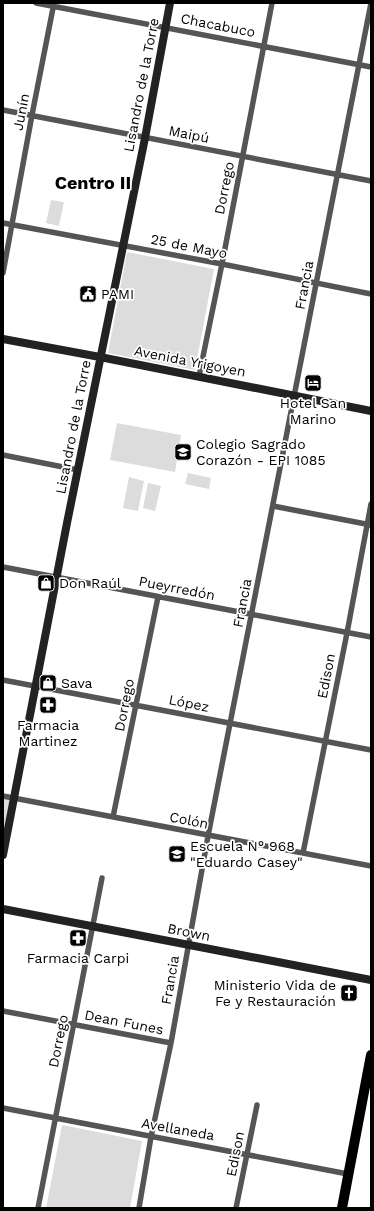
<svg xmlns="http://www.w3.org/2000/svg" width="374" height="1211" font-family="'Work Sans',sans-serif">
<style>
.green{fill:#dcdcdc}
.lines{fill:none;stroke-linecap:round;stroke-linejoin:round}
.street{stroke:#555;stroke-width:5.5}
.secondary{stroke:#222;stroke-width:8}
.highway{stroke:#000;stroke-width:10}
.labels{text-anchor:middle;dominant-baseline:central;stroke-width:3.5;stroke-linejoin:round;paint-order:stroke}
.street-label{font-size:14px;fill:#000;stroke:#fff}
.poi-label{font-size:14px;fill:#000;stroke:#fff;text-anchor:start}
.district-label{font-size:18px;font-weight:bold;fill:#000;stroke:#fff}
</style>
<rect width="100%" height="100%" fill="#fff"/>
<path class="green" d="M51 200 64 202 59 226 46 223Z
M127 252 214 269 195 370 108 353Z
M117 423 181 435 175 472 110 460Z
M188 473 211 478 209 489 185 484Z
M129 477 144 481 138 511 123 508Z
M148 483 161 486 155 511 143 508Z
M3 798 10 800 3 834Z
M62 1125 142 1141 130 1208H46Z"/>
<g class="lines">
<path class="street" d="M36 3 371 67
M3 110 371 181
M3 223 222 264 371 294
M3 273 32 115 54 3
M199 376 222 264 272 3
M3 455 78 470
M273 506 371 525
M3 567 371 637
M3 680 371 750
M3 796 371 866
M113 817 158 597
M303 853 347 633 371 504
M3 1011 171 1043
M3 1108 348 1174
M38 1208 102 878
M139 1208 151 1137 171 1043 208 836 371 3
M236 1208 257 1105"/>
<path class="secondary" d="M3 339 100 357 371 411
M3 855 67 523 145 138 170 3
M3 909 371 980"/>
<path class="highway" d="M342 1208 371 1055"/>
</g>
<defs>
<symbol id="civic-square" viewBox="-11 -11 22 22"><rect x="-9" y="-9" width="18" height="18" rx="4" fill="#000" stroke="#fff"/><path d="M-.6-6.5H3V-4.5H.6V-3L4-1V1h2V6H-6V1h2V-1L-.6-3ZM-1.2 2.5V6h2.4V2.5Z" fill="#fff"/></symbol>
<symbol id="hotel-square" viewBox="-11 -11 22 22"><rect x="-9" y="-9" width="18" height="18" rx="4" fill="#000" stroke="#fff"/><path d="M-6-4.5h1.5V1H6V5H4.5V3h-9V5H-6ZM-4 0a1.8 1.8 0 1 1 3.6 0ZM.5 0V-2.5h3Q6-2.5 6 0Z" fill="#fff"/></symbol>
<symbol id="school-square" viewBox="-11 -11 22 22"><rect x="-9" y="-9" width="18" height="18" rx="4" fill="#000" stroke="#fff"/><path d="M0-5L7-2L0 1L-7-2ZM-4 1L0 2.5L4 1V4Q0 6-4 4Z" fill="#fff"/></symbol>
<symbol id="shop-square" viewBox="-11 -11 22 22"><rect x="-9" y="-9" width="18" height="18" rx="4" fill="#000" stroke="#fff"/><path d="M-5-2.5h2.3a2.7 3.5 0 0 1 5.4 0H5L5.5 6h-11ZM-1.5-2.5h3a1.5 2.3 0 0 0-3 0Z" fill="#fff"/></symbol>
<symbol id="pharmacy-square" viewBox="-11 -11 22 22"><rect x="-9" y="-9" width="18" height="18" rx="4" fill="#000" stroke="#fff"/><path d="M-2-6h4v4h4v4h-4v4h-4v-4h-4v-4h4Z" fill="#fff"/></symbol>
<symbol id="church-square" viewBox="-11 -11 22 22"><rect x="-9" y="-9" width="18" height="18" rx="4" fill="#000" stroke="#fff"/><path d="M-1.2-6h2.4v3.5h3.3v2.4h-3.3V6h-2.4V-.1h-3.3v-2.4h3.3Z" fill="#fff"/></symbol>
</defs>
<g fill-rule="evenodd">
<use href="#civic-square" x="78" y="284" width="20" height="20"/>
<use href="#hotel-square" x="303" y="373" width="20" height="20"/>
<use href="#school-square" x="173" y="442" width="20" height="20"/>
<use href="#shop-square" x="36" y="573" width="20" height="20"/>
<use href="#shop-square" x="38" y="673" width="20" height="20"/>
<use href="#pharmacy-square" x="38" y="695" width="20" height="20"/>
<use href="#school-square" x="167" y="844" width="20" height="20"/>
<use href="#pharmacy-square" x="68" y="928" width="20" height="20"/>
<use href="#church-square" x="339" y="983" width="20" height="20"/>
</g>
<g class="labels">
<g class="street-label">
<text transform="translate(218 25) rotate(11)">Chacabuco</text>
<text transform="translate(141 85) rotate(-79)">Lisandro de la Torre</text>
<text transform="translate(21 112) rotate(-79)">Junín</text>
<text transform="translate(189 134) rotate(11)">Maipú</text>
<text transform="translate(224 188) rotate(-79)">Dorrego</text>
<text transform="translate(189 246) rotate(11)">25 de Mayo</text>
<text transform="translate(304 285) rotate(-79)">Francia</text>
<text transform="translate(190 361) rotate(11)">Avenida Yrigoyen</text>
<text transform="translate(73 427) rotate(-79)">Lisandro de la Torre</text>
<text transform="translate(177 588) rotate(11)">Pueyrredón</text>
<text transform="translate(242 603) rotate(-79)">Francia</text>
<text transform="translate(326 676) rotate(-79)">Edison</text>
<text transform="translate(189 703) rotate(11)">López</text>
<text transform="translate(124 705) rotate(-79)">Dorrego</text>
<text transform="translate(189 820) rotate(11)">Colón</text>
<text transform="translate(189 932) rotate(11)">Brown</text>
<text transform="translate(170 980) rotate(-80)">Francia</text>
<text transform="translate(124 1022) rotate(11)">Dean Funes</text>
<text transform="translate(58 1041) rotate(-79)">Dorrego</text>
<text transform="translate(178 1129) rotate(10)">Avellaneda</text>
<text transform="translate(235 1154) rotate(-79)">Edison</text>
</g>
<g class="poi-label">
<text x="101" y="294">PAMI</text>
<text x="313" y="403" text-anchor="middle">Hotel San<tspan x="313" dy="16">Marino</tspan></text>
<text x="196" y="444">Colegio Sagrado<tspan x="196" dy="16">Corazón - EPI 1085</tspan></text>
<text x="59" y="583">Don Raúl</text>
<text x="61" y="683">Sava</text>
<text x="48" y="725" text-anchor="middle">Farmacia<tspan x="48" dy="16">Martinez</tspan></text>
<text x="190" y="846">Escuela N° 968<tspan x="190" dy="16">"Eduardo Casey"</tspan></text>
<text x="78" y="958" text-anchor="middle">Farmacia Carpi</text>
<text x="336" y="985" text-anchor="end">Ministerio Vida de<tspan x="336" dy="16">Fe y Restauración</tspan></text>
</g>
<g class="district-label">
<text x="93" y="182">Centro II</text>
</g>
</g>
<rect width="374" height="1211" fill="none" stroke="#000000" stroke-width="8"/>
</svg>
